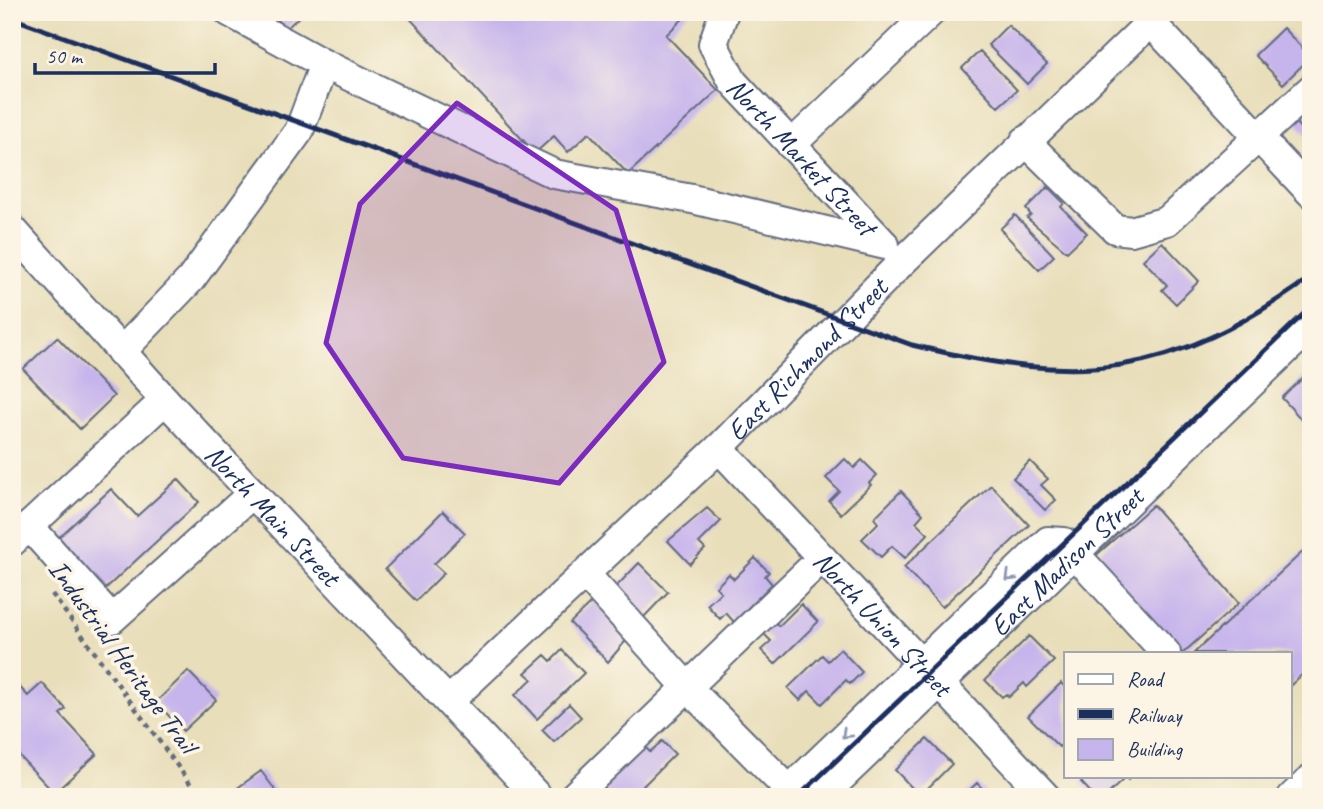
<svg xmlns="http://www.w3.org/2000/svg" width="1323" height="809" font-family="Caveat,sans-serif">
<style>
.building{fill:#c6b4ec}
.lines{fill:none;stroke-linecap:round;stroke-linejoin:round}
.minor-casing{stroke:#636c7e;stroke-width:32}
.path{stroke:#636c7e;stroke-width:4.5;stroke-dasharray:5 5;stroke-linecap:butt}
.minor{stroke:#fff;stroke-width:28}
.rail{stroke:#1b2f5e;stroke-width:5}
.oneway{stroke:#8d97ae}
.marked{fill:#7b2cbf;fill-opacity:0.2;stroke:#7b2cbf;stroke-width:5;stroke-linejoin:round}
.labels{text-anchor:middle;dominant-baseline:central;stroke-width:7;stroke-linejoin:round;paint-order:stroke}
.street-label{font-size:28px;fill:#1b2f5e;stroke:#fcf5e5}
</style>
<rect width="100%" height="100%" fill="#fcf5e5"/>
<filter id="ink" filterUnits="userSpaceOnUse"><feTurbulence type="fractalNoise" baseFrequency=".0143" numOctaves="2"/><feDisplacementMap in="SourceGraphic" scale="14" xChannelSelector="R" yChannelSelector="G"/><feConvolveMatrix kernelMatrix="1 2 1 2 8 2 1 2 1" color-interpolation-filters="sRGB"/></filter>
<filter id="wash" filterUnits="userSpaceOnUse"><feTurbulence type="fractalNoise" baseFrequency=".00686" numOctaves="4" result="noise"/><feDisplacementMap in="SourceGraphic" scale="28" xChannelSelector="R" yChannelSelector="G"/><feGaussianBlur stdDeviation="1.57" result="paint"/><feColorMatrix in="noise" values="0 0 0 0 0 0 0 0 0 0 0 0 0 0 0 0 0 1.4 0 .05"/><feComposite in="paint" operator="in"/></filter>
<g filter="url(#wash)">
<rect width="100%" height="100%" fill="#e8deba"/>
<g id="blocks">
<path class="building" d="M270 12H304L286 29Z
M404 12H690L666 35 718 90 628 174 589 133 568 152 554 136 535 153Z
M1008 25 1047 64 1027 84 988 45Z
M1283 28 1311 57 1283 84 1255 55Z
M980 51 1017 90 998 107 962 68Z
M1311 100V131L1307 135 1292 119Z
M1048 187 1064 203 1061 207 1087 233 1067 252 1027 218 1031 215 1026 209Z
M1015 215 1054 256 1039 270 1000 229Z
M1162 242 1199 281 1176 304 1162 290 1167 285 1143 260Z
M57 337 114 396 80 429 23 369Z
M1311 370V430L1282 398Z
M845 459 854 468 862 460 877 475 869 483 871 485 841 514 829 501 839 491 826 478Z
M1030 461 1048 479 1041 485 1056 500 1045 510 1013 478Z
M178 479 199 502 104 590 57 539 111 489 137 516Z
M991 485 1029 525 942 607 904 567Z
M901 491 923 514 916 522 928 534 905 558 892 546 881 557 862 539 878 523 874 518Z
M1153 505 1239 603 1183 653H1175L1092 559Z
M707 508 721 521 699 543 705 549 690 564 668 541Z
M443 511 465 533 434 564 444 573 416 601 385 569Z
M1309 546 1311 666 1290 686V653H1194Z
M755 558 769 572 765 576 772 584 734 622 726 613 720 619 707 605 721 592 716 587 729 574 734 579Z
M639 563 668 592 641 620 612 591Z
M593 601 629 637 608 662 570 623Z
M801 604 818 622 775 664 761 650 771 641 759 629 770 618 779 626Z
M1029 636 1054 661 1027 687 1024 683 1009 697 1006 694 1002 697 985 680Z
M840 649 862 672 850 684 846 680 822 704 809 691 800 700 788 688 822 655 828 661Z
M562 650 584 673 537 719 515 695 532 679 525 673 545 655 551 661Z
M188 671 216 700 183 731 156 702Z
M12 679 28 696 42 683 66 709 60 714 97 754 54 793 12 748Z
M1061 683 1066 688V740L1059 747 1028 716Z
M569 704 581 717 554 742 542 730Z
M927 739 952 764 920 796 895 770Z
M662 741 675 754 643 786 652 795 604 797 608 793 602 787 644 746 650 752Z
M261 771 279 795 236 797 232 792Z
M1087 776H1132L1128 780 1126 777 1105 797H1095L1081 782Z
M977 783 990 797H962Z"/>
</g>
</g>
<g filter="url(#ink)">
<use href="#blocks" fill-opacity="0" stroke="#636c7e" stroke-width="2"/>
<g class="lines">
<defs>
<g id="minor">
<path d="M229 12 324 64 554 174 692 199 885 245"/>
<path id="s1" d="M724 12 713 44 733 82 884 244"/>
<path d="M1141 12 1311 193"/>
<path d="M1025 141 1115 229 1131 231 1167 221 1311 89"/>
<path d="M791 145 931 12"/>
<path id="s2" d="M12 229 165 400 538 797"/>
<path d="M121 352 191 279 299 131 324 64"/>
<path id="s3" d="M719 448 1046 797"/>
<path d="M29 526 112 619 253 493"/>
<path d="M12 542 165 400"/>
<path d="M586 575 688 688 796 797"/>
<path id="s4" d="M449 701 719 448 902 262 1161 12"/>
<path d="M573 797 822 558"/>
<path d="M782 797 1048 541 1064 542 1166 653"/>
<path id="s5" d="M821 797 1311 326"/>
<path d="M1292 797 1311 779"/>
</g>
</defs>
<use href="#minor" class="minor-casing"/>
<path class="path" d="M52 594 200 797"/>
<use href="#minor" class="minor"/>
<path class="rail" d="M12 18 912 345C1082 386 1167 380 1311 277
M798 797 1311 307"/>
</g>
<defs><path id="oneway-chevron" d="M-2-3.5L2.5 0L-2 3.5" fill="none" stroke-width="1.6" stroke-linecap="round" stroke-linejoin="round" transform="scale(1.75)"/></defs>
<g class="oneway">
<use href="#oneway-chevron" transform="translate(1010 577) rotate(136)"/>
<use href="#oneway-chevron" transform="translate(846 734) rotate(136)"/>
</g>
</g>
<path class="marked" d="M457 103 616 210 664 362 559 483 403 458 326 343 360 204Z"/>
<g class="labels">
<g class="street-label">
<text stroke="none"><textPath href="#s1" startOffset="178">North Market Street</textPath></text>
<text stroke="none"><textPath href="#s4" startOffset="495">East Richmond Street</textPath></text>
<text stroke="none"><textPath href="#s2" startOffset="387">North Main Street</textPath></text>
<text stroke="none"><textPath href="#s5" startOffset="340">East Madison Street</textPath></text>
<text stroke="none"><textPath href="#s3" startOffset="240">North Union Street</textPath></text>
<text transform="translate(123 656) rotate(54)">Industrial Heritage Trail</text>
</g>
</g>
<rect width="1323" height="809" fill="none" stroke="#fcf5e5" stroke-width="42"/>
<rect x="1064" y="652" width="228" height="126" fill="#fcf5e5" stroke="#a2a6af" stroke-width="2"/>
<rect x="1078" y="674" width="35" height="10" fill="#ffffff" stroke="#a2a6af" stroke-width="2"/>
<text x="1127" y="686" font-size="21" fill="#1b2f5e">Road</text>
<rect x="1078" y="709" width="35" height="10" fill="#1b2f5e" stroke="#a2a6af" stroke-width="2"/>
<text x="1127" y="722" font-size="21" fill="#1b2f5e">Railway</text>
<rect x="1078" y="739" width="35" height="21" fill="#c6b4ec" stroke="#a2a6af" stroke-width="2"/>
<text x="1127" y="756" font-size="21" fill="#1b2f5e">Building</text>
<path d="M35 63v10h180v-10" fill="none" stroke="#1b2f5e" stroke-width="3.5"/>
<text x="46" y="63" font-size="21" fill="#1b2f5e" stroke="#fcf5e5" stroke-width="5" paint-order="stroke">50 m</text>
</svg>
